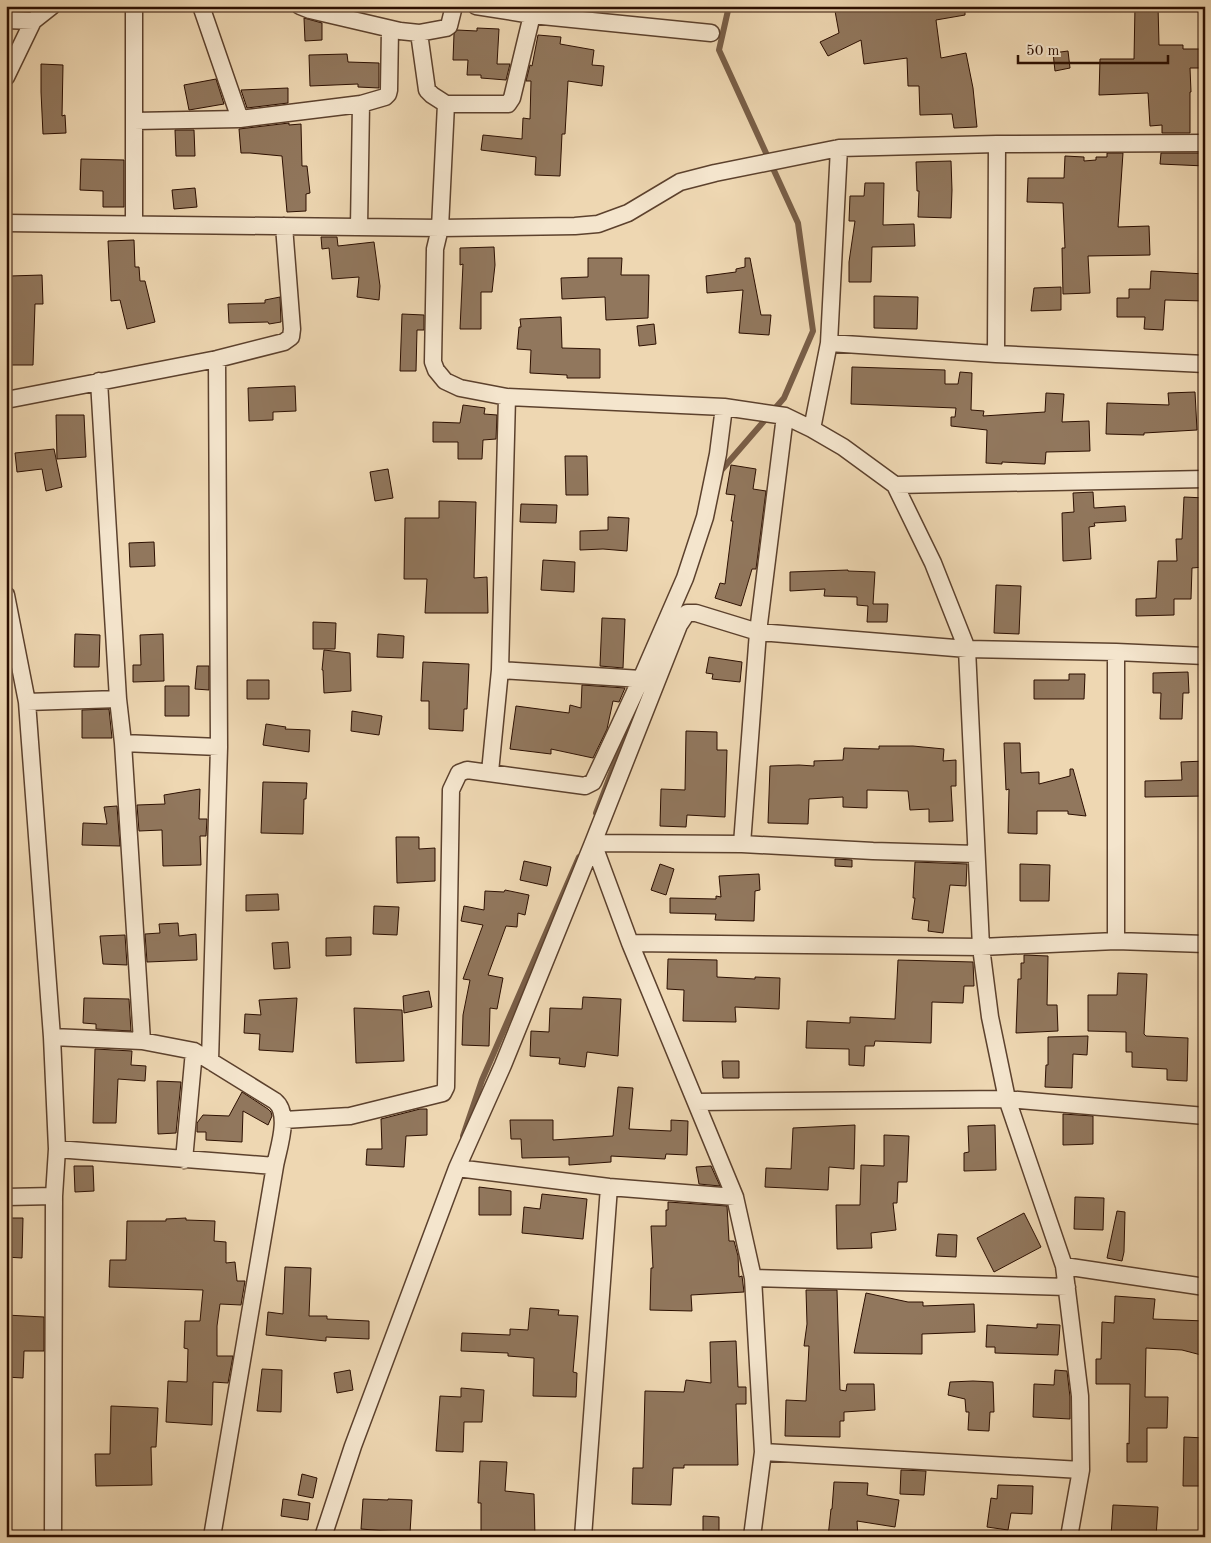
<svg xmlns="http://www.w3.org/2000/svg" width="1211" height="1543" font-family="'Old Standard TT',serif">
<style>
.lines{fill:none;stroke-linecap:round;stroke-linejoin:round}
.stream{stroke:#795e47;stroke-width:6}
.building{fill:#91775d;stroke:#2c0f01}
.minor-casing{stroke:#5c412d;stroke-width:19}
.minor{stroke:#f4e5cd;stroke-width:16}
</style>
<rect width="100%" height="100%" fill="#eed7b2"/>
<filter id="stains"><feTurbulence type="fractalNoise" baseFrequency=".004" numOctaves="4"/><feColorMatrix values="0 0 0 0 .2 0 0 0 0 .09 0 0 0 0 .02 0 0 0 .5 -.17"/></filter>
<radialGradient id="worn" r=".72"><stop offset=".6" stop-color="#630" stop-opacity="0"/><stop offset="1" stop-color="#630" stop-opacity=".3"/></radialGradient>
<g class="lines">
<path class="stream" d="M719 473 784 398 813 331 798 223 719 50 729 6
M596 813 636 708
M463 1136 482 1080 579 857"/>
</g>
<path class="building" d="M863 6H965V15L936 20 941 58 966 53 973 88 977 127 954 128 952 114 920 115 919 86H908L907 58 864 64 861 40 828 56 820 42 839 33 835 11Z
M1135 6H1158L1159 45H1183V49H1205V68H1190L1191 92H1190V133H1162V125L1150 126 1148 93 1099 95 1100 59H1134Z
M304 18 322 23V40L305 41Z
M477 28 499 29 497 64H510L506 80 481 78V75H467L468 60H453L454 34 457 30 477 31Z
M538 35 561 37 560 44 594 50 592 65 604 66 602 86 568 81 565 134H562L560 176 535 175 536 157 481 150 483 135 522 139 523 118 530 119 531 81H526L530 65 532 66Z
M1068 51 1070 68 1055 71 1053 53Z
M347 54 348 62 379 63V88L358 87V84L310 86 309 55Z
M41 64 63 65 62 116 65 115 66 133 43 134 41 92Z
M216 79 224 104 189 110 184 85Z
M288 88V103L247 108 241 90Z
M289 123V125L301 124 302 166H307L310 193 306 194V211L287 212 282 156 250 153H241L239 129Z
M175 130H194L195 156H176Z
M1107 153H1123L1118 227 1149 226 1150 255 1088 256 1090 293 1063 294 1062 248H1065L1063 203 1027 202 1028 178H1064L1065 156 1084 157V161L1096 160V157H1107Z
M1161 153H1205V166L1160 164Z
M81 159 124 160V207H103V191L80 190Z
M951 161 952 190 951 218 918 217 919 191H917L916 162Z
M865 183H884L883 225 914 224 915 246 872 247 871 282H849V262L855 221H849L850 196H864Z
M195 188 197 207 174 209 172 190Z
M321 237H337L338 246 374 242 380 286 379 300 357 297 359 277 332 279 329 248 322 249Z
M134 240 135 267H139L140 281H145L155 322 127 329 120 300 111 301 108 241Z
M494 247 495 265 492 292H481V329H460L463 264 460 265V248Z
M588 258H622L621 275H649L648 318 606 320 605 297 562 299 561 278 588 277Z
M745 258H750L761 315H771L769 335 739 333 743 290 707 293 706 276 736 272V269L745 267Z
M1151 271 1205 274V301L1165 300 1163 330 1144 329 1145 317H1117V298H1129V289H1150Z
M42 275 43 304H35L33 365H10V355H6V290H10V276Z
M1061 287V310L1031 311 1034 288Z
M874 296 918 297 917 329 874 328Z
M280 297 281 322 269 324 268 322 229 323 228 304 265 303V300Z
M402 314 424 315V330H417L416 371H400Z
M561 317 562 348 600 349V378H567V375L530 373 531 350 517 349 519 327H521L520 319Z
M654 324 656 344 639 346 637 326Z
M852 367 945 370V384H958L960 372 972 373 971 410 984 411 983 416 1045 412 1046 393 1064 394 1062 422 1089 421 1090 451 1046 452 1045 464 1002 462V464L986 463 987 430 951 426V417H955L956 408 851 404Z
M295 386 296 411 273 412V420L249 421 248 388Z
M1195 392 1197 430 1144 433V435L1106 434 1107 403 1169 405 1168 393Z
M463 405 485 408 484 414 497 415 496 439 483 440 482 459H458V442H433V422L460 423Z
M56 415H84L86 457 57 459Z
M54 449 62 487 46 491 42 469 17 472 15 453Z
M565 456H587L588 495H566Z
M731 465 756 469 753 489 766 491 756 569H752L741 606 715 598 720 583 725 584 733 521H731L735 495 726 494Z
M388 469 393 498 375 501 370 472Z
M1093 492 1094 508 1125 506 1126 521 1094 523 1095 526 1089 527 1091 559 1063 561 1062 513 1074 512 1073 493Z
M1184 497 1205 498V521H1202L1204 567 1192 568 1191 599H1174V615L1136 616V599L1156 598 1158 561H1177L1176 539H1182Z
M439 501 476 502 474 578 487 577 488 613H425L427 579H404L405 518H439Z
M521 504 557 505 556 523 520 522Z
M608 517 629 518 627 551 603 549 580 550V531L608 530Z
M154 542 155 566 130 567 129 543Z
M543 560 575 562 574 592 541 590Z
M848 570V571L875 572 873 604H888L887 622H867L868 606 857 605V597L824 596 825 589 790 591V572Z
M996 585 1021 586 1019 634 994 633Z
M602 618 625 619 623 668 600 666Z
M313 622 336 623 335 649H313Z
M75 634 100 635 99 667H74Z
M163 634 164 681 133 682V665H141L140 635Z
M378 634 404 636 403 658 377 657Z
M324 650 350 653 351 691 324 693 323 670H322Z
M709 657 742 662 740 682 712 679 713 674 706 673Z
M423 662 469 664 467 709H464L463 731 429 729V701H421Z
M197 666H209V690L195 689Z
M1188 672 1189 693H1183L1182 719H1160L1161 693H1153V673Z
M1069 674H1085L1084 699H1034V680H1069Z
M247 680H269V699H247Z
M582 685 625 688 619 702 613 701 607 729 593 758 551 749V754L510 749 516 706 569 713 570 705 581 708Z
M165 686H189V716H165Z
M109 709 112 738H82V710Z
M352 711 382 716 379 735 351 731Z
M266 724 286 727 285 729 310 730 309 752 263 745Z
M686 731 717 732V750H727L725 817 687 815 686 827 660 826 661 789 685 790Z
M1004 743H1020L1021 773 1039 772V784L1070 776V769H1073L1086 816 1068 814V811H1037V834L1008 833 1009 789 1006 790Z
M879 746H913L944 749 943 761 956 760V786H951L953 821 929 822V809L910 810 908 791 867 790V808L843 807V797L809 799 808 824 768 823 770 766 799 765 814 766V761L843 760 844 748 879 749Z
M1205 761V796L1145 797V781L1182 780 1181 762Z
M263 782 307 783 306 799H304L303 834 261 833Z
M200 789 199 819H207L206 836H200L201 865 163 866 162 830 139 831 137 805 165 804 164 795Z
M117 806 120 846 82 845 83 823 107 824 104 807Z
M396 837H419V849L435 848V881L397 883Z
M835 859 852 860V867L835 866Z
M524 861 551 867 547 886 520 880Z
M915 862 967 864 966 886 950 885 943 933 928 931 929 921 912 919 915 898H913Z
M660 864 674 869 666 895 651 890Z
M1020 864 1050 865 1049 901H1020Z
M759 874 760 890 755 891 754 921 715 920 716 914 670 913V898L716 899V896L721 897 719 876Z
M505 890 529 895 525 915 518 913 517 927 506 926 488 975 503 978 497 1009 490 1008 489 1046 462 1045 463 1015 470 980 463 979 483 925 461 921 464 906 484 910 485 891 504 892Z
M278 894 279 910 246 911V895Z
M374 906 399 907 397 935 373 934Z
M178 923 179 936 196 934 197 960 147 962 145 934 160 933 159 924Z
M125 935 127 965 103 964 100 936Z
M351 937V955L326 956V938Z
M288 942 290 968 274 969 272 943Z
M1024 955 1048 956 1047 1005H1057L1058 1031 1016 1033 1018 979H1021V963H1024Z
M668 959 717 960V977L755 979V977L780 978 779 1009 735 1007 736 1022 683 1021 684 990 667 989Z
M898 960 973 962 974 986H964L963 1003 932 1002 931 1043 875 1041 874 1046H865L864 1066 849 1065V1049L806 1048 807 1021 850 1023V1017L895 1019Z
M1118 973 1147 974 1144 1034 1146 1036 1188 1038 1187 1081 1167 1080V1069L1132 1067V1052H1126V1032L1088 1031V995H1117Z
M429 991 432 1007 404 1013 403 996Z
M583 997 621 999 618 1056 587 1052 585 1067 559 1064 560 1058 530 1056 531 1031 549 1032 550 1008 582 1009Z
M84 998 129 999 131 1031 96 1029V1024L83 1023Z
M297 998 293 1052 259 1050 260 1034 244 1033 245 1014 261 1015 259 1000Z
M354 1008 402 1010 404 1061 356 1063Z
M1088 1036 1087 1055 1073 1054 1072 1088 1045 1087 1046 1065H1048V1037Z
M95 1049 132 1051 131 1065 146 1066 145 1081 118 1079 116 1123H93Z
M722 1061H739V1078H723Z
M157 1081 181 1082 176 1133 158 1134Z
M618 1087 633 1088 629 1129 671 1131V1120L688 1121 687 1155 666 1154 665 1159 611 1156V1162L569 1165V1157L522 1158 521 1139H511L510 1120H553V1140L613 1136Z
M242 1092 268 1109 271 1112 272 1116 268 1125 243 1111 242 1142 206 1140V1132H197V1123L203 1115 229 1116Z
M420 1109H427V1135L406 1136 404 1167 366 1165 367 1149H382L381 1119Z
M1063 1114 1093 1116V1144L1063 1145Z
M855 1125 854 1169 829 1167 828 1190 765 1187 766 1168 791 1169 793 1128Z
M995 1125 996 1170 964 1171V1153L969 1152 968 1126Z
M884 1135 909 1136 907 1182H898L897 1203H893L896 1230 871 1233 872 1248 837 1249 836 1205H860L861 1165 884 1166Z
M74 1166H93L94 1191 75 1192Z
M711 1166 720 1186 699 1184 696 1167Z
M479 1187 511 1191V1215H479Z
M542 1194 587 1199 583 1239 522 1233 524 1207 540 1209Z
M1075 1197 1104 1198 1103 1230 1074 1229Z
M668 1202 727 1206 729 1241H734L738 1256 739 1277 742 1276 744 1292 691 1295 692 1311 650 1310 651 1268H653L651 1226H666V1210H668Z
M1117 1211 1125 1212 1124 1252 1122 1261 1107 1258Z
M1024 1213 1041 1247 994 1272 977 1238Z
M6 1218H23L22 1258 6 1257Z
M186 1218V1220L215 1221 214 1241 226 1242V1263L235 1262 237 1281H245L241 1305 220 1304 217 1326V1356H233L228 1383 213 1382 212 1425 166 1422 168 1381 187 1382 188 1349 184 1348 185 1321H200L203 1290 109 1287 110 1260H126L127 1221H166V1219Z
M938 1234 957 1235 956 1257 936 1256Z
M285 1267 311 1268 309 1316H327V1319L369 1321V1339L326 1337V1341L266 1335 268 1312 283 1314Z
M806 1290H837L840 1390 846 1391 847 1384H874L875 1410 844 1412V1421H840V1437L785 1436 786 1400 806 1401 809 1346H804L807 1324Z
M866 1293 908 1302H923V1306L974 1304 975 1332 922 1334V1354L854 1353Z
M1115 1296 1155 1299 1153 1319 1205 1321V1356L1182 1350 1146 1348 1145 1397H1168L1167 1428H1147V1462H1127V1443L1129 1444 1130 1384H1096V1359H1101L1102 1322 1114 1323Z
M530 1308 559 1310 558 1315 578 1316 573 1372 577 1373 576 1397 533 1396 534 1358 508 1356V1353L461 1351 462 1333 510 1335V1329L528 1330Z
M6 1315 44 1317V1351H24L23 1378 6 1377Z
M1037 1324 1060 1325 1058 1355 995 1353V1347H986L987 1325 1037 1328Z
M736 1341 738 1387H746V1404H736L738 1465H684V1468H673L671 1505 632 1504 633 1468H643L645 1391 684 1392 686 1380 711 1383 710 1342Z
M262 1369 282 1370 281 1412 257 1411Z
M350 1370 353 1390 337 1393 334 1373Z
M1055 1370 1067 1371 1070 1397V1419L1033 1417 1034 1384 1054 1385Z
M973 1381 993 1382 994 1412H990L989 1431 968 1430 969 1412H966L965 1399 948 1395 950 1382Z
M461 1388 484 1390 482 1422H464L463 1452 436 1451 440 1396 461 1397Z
M111 1406 158 1408 156 1447H151L152 1485 96 1486 95 1454H110Z
M1184 1437 1205 1438V1486H1183Z
M480 1461 507 1462 505 1491 534 1494 535 1537H481V1503H478Z
M901 1470 926 1471 924 1495 900 1494Z
M302 1474 317 1478 313 1498 298 1495Z
M834 1482 868 1483 867 1495 899 1500 895 1527 857 1521 858 1537H828L831 1509H832Z
M998 1485 1033 1486 1032 1514 1011 1513 1008 1530 987 1527 991 1498 997 1499Z
M283 1499 310 1503 308 1520 281 1516Z
M363 1499 388 1500V1499L412 1500 410 1533 361 1529Z
M1113 1505 1158 1507 1156 1537H1111Z
M703 1516 719 1517V1537H703Z"/>
<g class="lines">
<defs>
<path id="minor" d="M134 6V224
M201 6 240 119
M300 6 310 10 400 31 419 33 446 28 449 26 454 6
M476 6 532 15 711 33
M532 15 512 98 508 104H446L440 228 435 249 433 362 436 370 445 381 460 388 507 397 724 407 785 416 812 429 843 447 895 485 933 563 967 649 981 947 990 1017 1007 1099 1064 1266 1080 1396 1081 1470 1069 1537
M6 20 33 21
M419 33 427 90 432 95 446 104
M6 77 33 21 52 6
M134 121 240 119 361 104 385 97 388 94 389 90 390 29
M6 223 440 228 575 226 598 224 628 213 680 182 715 173 839 148 997 144 1205 143
M359 227 361 104
M829 343 996 354 1205 364
M996 354 997 144
M99 381 118 699 123 743 142 1041
M6 400 217 359 284 342 291 337 292 329 284 226
M812 429 829 343 839 148
M895 485 1205 479
M6 595 27 702 52 1037 57 1149 54 1196 53 1537
M500 670 641 679
M27 702 118 699
M123 743 219 747
M490 772 500 670 507 397
M593 843 630 943 735 1197 753 1278 763 1452 752 1537
M593 843 742 844 873 851 976 854
M742 844 758 632 785 416
M1116 941V652
M630 943 981 947 1116 941 1205 944
M52 1037 142 1041 194 1051 184 1160
M194 1051 275 1101C291 1114 278 1149 275 1166L212 1537
M210 1061 219 747 217 359
M696 1102 1007 1099 1205 1116
M284 1120 350 1116 443 1093 446 1087 451 790 459 773 467 770 585 786 593 782 641 679 685 578 705 517 718 454 724 407
M57 1149 275 1166
M457 1168 609 1187 735 1197
M6 1197 54 1196
M1064 1266 1205 1287
M753 1278 1067 1287
M763 1452 1081 1470
M323 1537 353 1446 457 1168 503 1065 593 843 679 625 687 613H696L758 632 967 649 1116 652 1205 656
M583 1537 609 1187"/>
</defs>
<use href="#minor" class="minor-casing"/>
<use href="#minor" class="minor"/>
</g>
<rect width="1211" height="1543" fill="none" stroke="#eed7b2" stroke-width="25"/>
<rect x="8" y="8" width="1196" height="1528" fill="none" stroke="#2c0f01" stroke-width="2.5"/>
<rect x="12" y="12" width="1186" height="1518" fill="none" stroke="#2c0f01"/>
<path d="M1018 55v8h150v-8" fill="none" stroke="#2c0f01" stroke-width="2.5"/>
<text x="1026" y="55" font-size="15" fill="#2c0f01" stroke="#f4e5cd" stroke-width="4" paint-order="stroke">50 m</text>
<rect width="100%" height="100%" filter="url(#stains)"/>
<rect width="100%" height="100%" fill="url(#worn)"/>
</svg>
